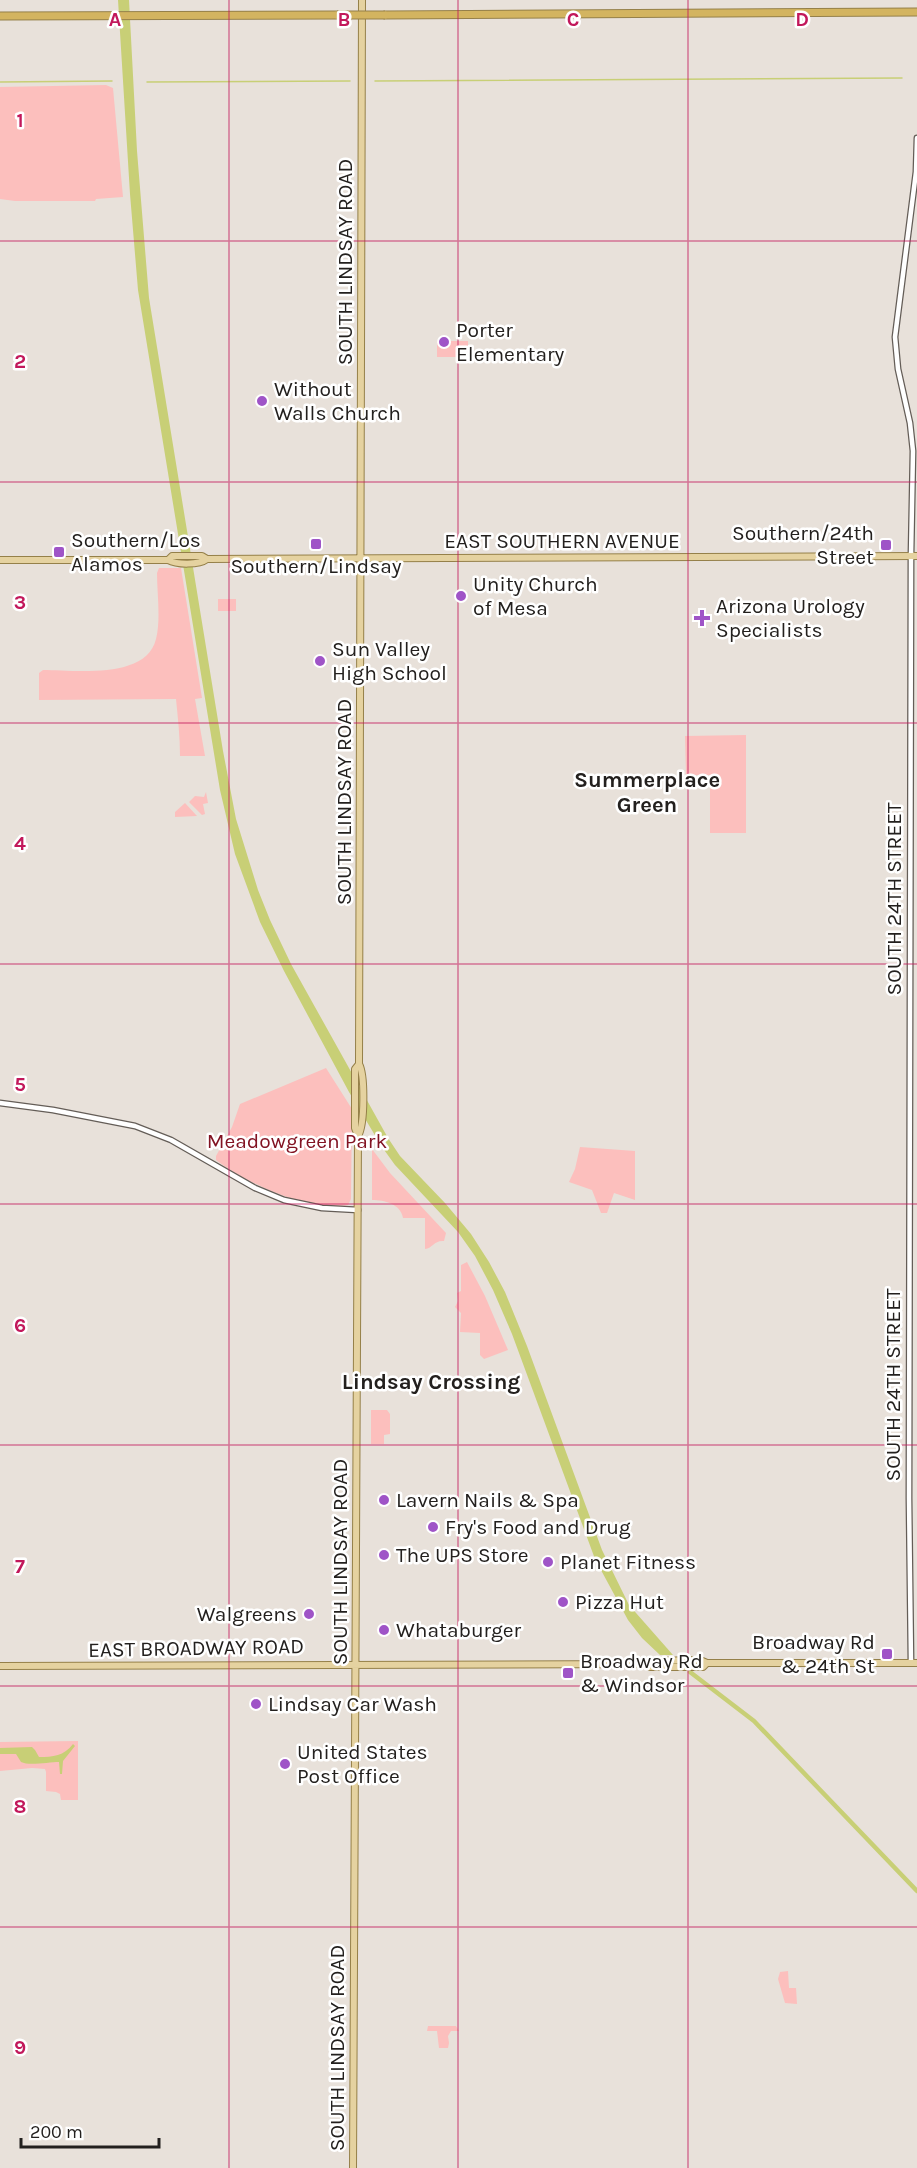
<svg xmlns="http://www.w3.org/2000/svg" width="917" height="2168" font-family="Karla,sans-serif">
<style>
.green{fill:#fcbfbd}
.water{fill:#c8cf76}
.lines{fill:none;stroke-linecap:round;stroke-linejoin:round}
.stream{stroke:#c8cf76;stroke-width:1.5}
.canal{stroke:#c8cf76;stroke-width:4.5}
.minor-casing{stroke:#645d57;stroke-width:7}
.major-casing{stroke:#958049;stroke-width:8}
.highway-casing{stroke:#958049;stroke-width:9}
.minor{stroke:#fff;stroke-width:4.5}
.major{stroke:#e5d2a0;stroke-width:6}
.highway{stroke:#d3b460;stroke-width:7}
.highway-bridge-casing{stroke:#958049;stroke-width:9;stroke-linecap:butt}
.highway-bridge{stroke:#d3b460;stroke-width:7}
.grid{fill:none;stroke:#c2185b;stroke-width:1.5;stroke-opacity:0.55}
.poi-dot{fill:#9f54c7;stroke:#fff;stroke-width:2}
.labels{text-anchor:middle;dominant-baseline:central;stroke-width:5;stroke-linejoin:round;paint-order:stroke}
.street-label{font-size:21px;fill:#23201e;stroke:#fff}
.poi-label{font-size:21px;fill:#23201e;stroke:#fff;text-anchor:start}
.park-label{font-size:21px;fill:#821322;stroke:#fff}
.neighbourhood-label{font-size:22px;font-weight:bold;fill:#23201e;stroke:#fff}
.grid-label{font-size:20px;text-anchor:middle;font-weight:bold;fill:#c2185b;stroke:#fff;stroke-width:5;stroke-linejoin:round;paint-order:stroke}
</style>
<rect width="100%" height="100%" fill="#e8e1da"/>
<path class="green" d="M106 85 113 88 123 197 96 199 95 201H15L0 199V87Z
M437 341H468V357H437Z
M159 568H181L202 698 195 699 205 756H180C180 737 178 719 176 699L39 700V673L43 670C75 670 146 680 156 639 161 619 157 594 157 573Z
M218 599H236V611H218Z
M746 735V833H710V775H686L685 736Z
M206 792 208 803 203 804 205 814 202 815 189 802 195 796 204 797Z
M185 803 197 816 175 817V812Z
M326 1068 352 1109 351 1199 348 1205C310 1213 246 1183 216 1160V1156L232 1127 240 1104Z
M580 1147 635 1151V1200L614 1193 607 1213H601L592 1190 569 1182 575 1169Z
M372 1149 390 1173 446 1233 444 1241C434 1240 433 1248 425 1249V1218H403C401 1204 384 1200 372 1200Z
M467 1262 485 1296 508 1350 484 1359 480 1355V1333L460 1332 461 1313 455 1307 458 1301 457 1293 461 1291V1265Z
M371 1410H387L390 1414V1434L384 1435V1444H371Z
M78 1741V1800H61L60 1794 56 1792 46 1791V1772L45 1769 32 1768 0 1771V1742Z
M788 1971 789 1988H796L797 2004 785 2003 778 1979 780 1972Z
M428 2026H456L459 2031H451L448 2036 449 2043 448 2048H439L437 2031H427Z"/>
<path class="water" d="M118 0H129L137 151 149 298 223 751 236 819 258 890 270 920 291 964 388 1138 400 1156 445 1203 471 1234 489 1262 505 1292 527 1346 602 1550 629 1605 673 1655H660L642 1638 628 1620 595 1559 512 1334 493 1290 475 1256 458 1232 395 1165 382 1147 349 1092 284 971 260 922 235 854 220 790 138 290 130 194Z
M73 1744 75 1746 63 1761 62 1774H60L59 1762C49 1762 29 1766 21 1762L16 1754H0V1748L32 1747 35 1750 39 1757C53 1757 64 1756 73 1744Z"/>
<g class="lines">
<path class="stream" d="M375 81 902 78
M0 82 112 81
M147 82 350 81"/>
<path class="canal" d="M690 1672 754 1721 917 1891"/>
<defs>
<path id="minor" d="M0 1103 53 1110 135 1126 171 1140 255 1188 284 1200 322 1208 358 1210
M911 1663 909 1498 911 556 913 451 910 423 898 369 895 337 916 172 917 138"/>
<path id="major" d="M0 560H168C177 565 199 565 207 559
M168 560 172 556H202L207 559 917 556
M358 1136C365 1124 365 1075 359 1064L362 0
M644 1664 650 1667H703L707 1663
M0 1666 644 1664 649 1661 700 1660 707 1663H917
M353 2168 358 1136 355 1128V1069L359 1064"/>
<path id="highway" d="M385 15 917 12
M0 16 337 15"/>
</defs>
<use href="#minor" class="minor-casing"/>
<use href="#major" class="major-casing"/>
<use href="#highway" class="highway-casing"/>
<use href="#minor" class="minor"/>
<use href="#major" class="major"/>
<use href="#highway" class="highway"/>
<defs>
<path id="highway-bridge" d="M337 15H385"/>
</defs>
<use href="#highway-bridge" class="highway-bridge-casing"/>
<use href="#highway-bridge" class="highway-bridge"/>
</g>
<path class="grid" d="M229 0V2168M458 0V2168M688 0V2168M0 241H917M0 482H917M0 723H917M0 964H917M0 1204H917M0 1445H917M0 1686H917M0 1927H917"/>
<g class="poi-dot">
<circle cx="444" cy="342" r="6"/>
<circle cx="262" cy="401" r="6"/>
<rect x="310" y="538" width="12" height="12" rx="3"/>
<rect x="880" y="539" width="12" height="12" rx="3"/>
<rect x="53" y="546" width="12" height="12" rx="3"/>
<circle cx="461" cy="596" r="6"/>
<path d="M699 609h6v6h6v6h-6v6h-6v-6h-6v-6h6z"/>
<circle cx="320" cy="661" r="6"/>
<circle cx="384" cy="1500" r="6"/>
<circle cx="433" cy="1527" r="6"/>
<circle cx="384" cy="1555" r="6"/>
<circle cx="548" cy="1562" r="6"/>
<circle cx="563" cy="1602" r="6"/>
<circle cx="309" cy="1614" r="6"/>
<circle cx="384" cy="1630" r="6"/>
<rect x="881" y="1648" width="12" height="12" rx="3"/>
<rect x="562" y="1667" width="12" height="12" rx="3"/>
<circle cx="256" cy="1704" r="6"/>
<circle cx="285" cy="1764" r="6"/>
</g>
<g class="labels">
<g class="street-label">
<text transform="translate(345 262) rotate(-90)">SOUTH LINDSAY ROAD</text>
<text x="562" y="541">EAST SOUTHERN AVENUE</text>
<text transform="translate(344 802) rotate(-90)">SOUTH LINDSAY ROAD</text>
<text transform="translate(894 899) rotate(-90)">SOUTH 24TH STREET</text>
<text transform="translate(893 1385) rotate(-90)">SOUTH 24TH STREET</text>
<text transform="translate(340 1562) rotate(-90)">SOUTH LINDSAY ROAD</text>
<text transform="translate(196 1648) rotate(-1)">EAST BROADWAY ROAD</text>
<text transform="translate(337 2048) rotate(-90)">SOUTH LINDSAY ROAD</text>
</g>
<g class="poi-label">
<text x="456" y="330">Porter<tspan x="456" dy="24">Elementary</tspan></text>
<text x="274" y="389">Without<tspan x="274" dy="24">Walls Church</tspan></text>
<text x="874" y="533" text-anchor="end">Southern/24th<tspan x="874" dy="24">Street</tspan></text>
<text x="71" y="540">Southern/Los<tspan x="71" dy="24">Alamos</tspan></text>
<text x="316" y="566" text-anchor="middle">Southern/Lindsay</text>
<text x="473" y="584">Unity Church<tspan x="473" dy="24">of Mesa</tspan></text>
<text x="716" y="606">Arizona Urology<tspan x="716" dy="24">Specialists</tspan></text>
<text x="332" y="649">Sun Valley<tspan x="332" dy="24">High School</tspan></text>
<text x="396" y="1500">Lavern Nails &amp; Spa</text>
<text x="445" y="1527">Fry's Food and Drug</text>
<text x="396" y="1555">The UPS Store</text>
<text x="560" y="1562">Planet Fitness</text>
<text x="575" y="1602">Pizza Hut</text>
<text x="297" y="1614" text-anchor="end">Walgreens</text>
<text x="396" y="1630">Whataburger</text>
<text x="875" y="1642" text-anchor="end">Broadway Rd<tspan x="875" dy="24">&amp; 24th St</tspan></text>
<text x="580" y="1661">Broadway Rd<tspan x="580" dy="24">&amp; Windsor</tspan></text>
<text x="268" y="1704">Lindsay Car Wash</text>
<text x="297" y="1752">United States<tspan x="297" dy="24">Post Office</tspan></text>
</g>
<g class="park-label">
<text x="297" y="1141">Meadowgreen Park</text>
</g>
<g class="neighbourhood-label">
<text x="647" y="780">Summerplace<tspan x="647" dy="25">Green</tspan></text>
<text x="431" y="1382">Lindsay Crossing</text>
</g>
</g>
<g class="grid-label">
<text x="115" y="26">A</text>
<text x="344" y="26">B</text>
<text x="573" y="26">C</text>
<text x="802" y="26">D</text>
<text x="20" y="127">1</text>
<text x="20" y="368">2</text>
<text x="20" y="609">3</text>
<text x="20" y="850">4</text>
<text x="20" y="1091">5</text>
<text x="20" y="1332">6</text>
<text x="20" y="1573">7</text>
<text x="20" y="1813">8</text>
<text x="20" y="2054">9</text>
</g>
<path d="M21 2138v9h138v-9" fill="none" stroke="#23201e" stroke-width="3"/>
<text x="30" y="2138" font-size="18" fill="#23201e" stroke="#ffffff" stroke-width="4.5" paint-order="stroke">200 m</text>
</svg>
